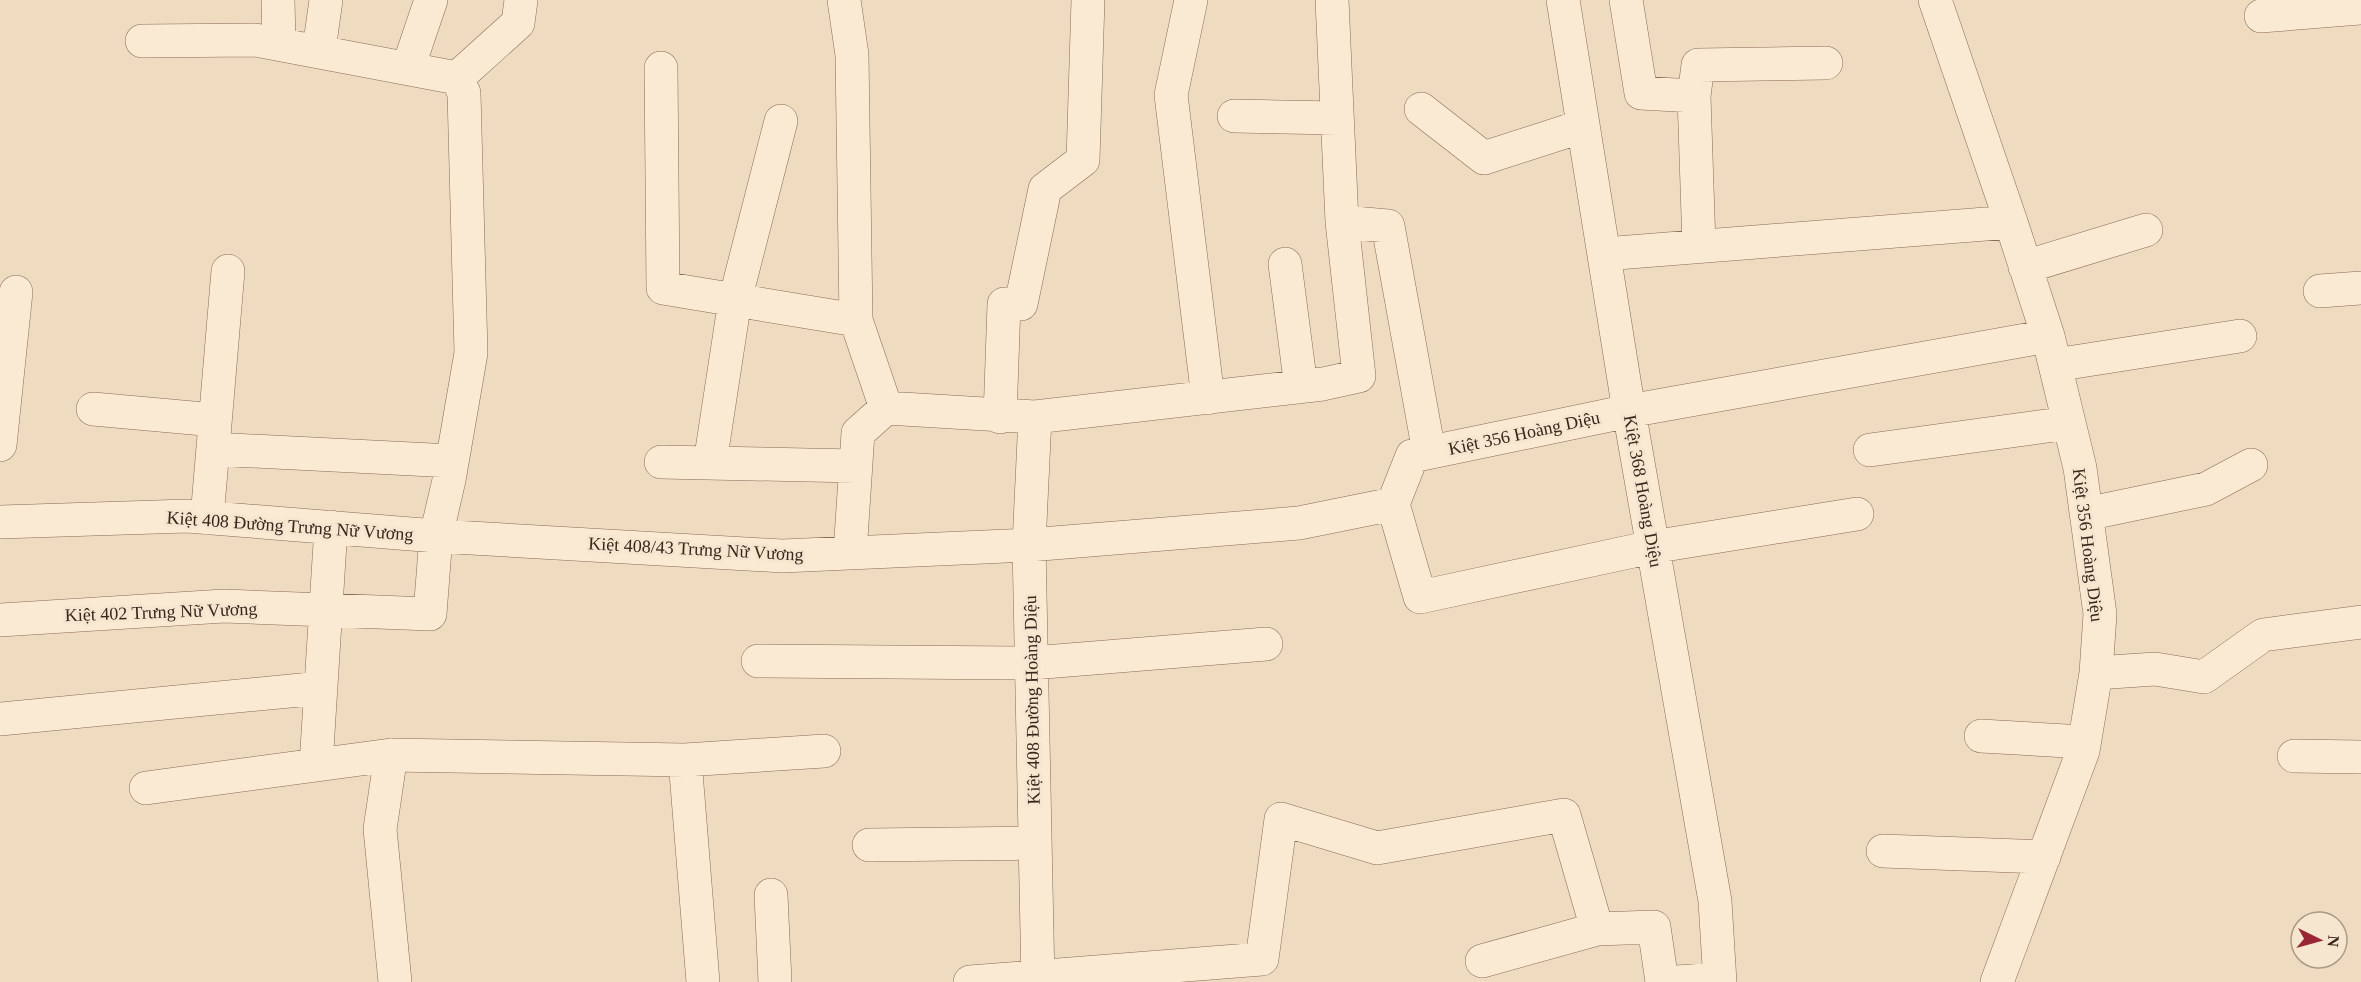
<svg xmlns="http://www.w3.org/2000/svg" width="2361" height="982" font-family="'Times New Roman',serif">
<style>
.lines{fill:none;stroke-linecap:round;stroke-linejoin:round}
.minor-casing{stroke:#886b57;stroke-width:34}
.minor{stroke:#fae9d3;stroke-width:33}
.labels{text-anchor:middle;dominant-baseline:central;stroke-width:6;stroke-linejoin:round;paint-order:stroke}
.street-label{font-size:18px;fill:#37261c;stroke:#f6e6cf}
</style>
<rect width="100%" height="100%" fill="#efdbbf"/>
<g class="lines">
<defs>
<path id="minor" d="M278 0 279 44
M844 0 852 55 856 320 886 408
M1191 0 1171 95 1208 398
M1563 0 1629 411 1715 901 1720 982
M1626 0 1641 93 1694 96
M1935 0 2011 222 2048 336 2080 468 2100 614 2096 673 2083 751 1997 982
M2261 16 2361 8
M142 41 255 40 457 78
M319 50 326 0
M408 68 431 0
M661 68 663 288 856 320
M457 78 518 23 521 0
M1421 109 1484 158 1583 126
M1234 116 1337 118
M1342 222 1388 226 1429 452
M1699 246 1694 96 1698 65 1826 63
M1604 254 2011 222
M1285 264 1301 387
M2025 267 2146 230
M2320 291 2361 288
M2055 365 2240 336
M93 409 215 420
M1000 417 1004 304H1021L1045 189 1083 160 1088 0
M1035 417 1029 545 1038 982
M0 445 16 292
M213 449 452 461
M1870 450 2069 423
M661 462 855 466
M710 463 735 300 781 121
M1393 504 1420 597 1652 547 1857 514
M2086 514 2206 489 2251 465
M207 518 228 271
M0 522 187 516 436 536 782 556 1029 545 1299 523 1393 504 1412 456 1629 411 2048 336
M850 553 858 433 886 408 1035 417 1323 384 1359 376 1342 222 1332 0
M0 620 224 606 430 614 436 536 449 480 471 353 464 93 457 78
M758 661 1032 663 1266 644
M2096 673 2155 669 2204 677 2263 635 2361 622
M0 719 321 688
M1981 736 2084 742
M391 755 380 829 395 982
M2294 756 2361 757
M685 760 703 982
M316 765 331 527
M146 788 391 755 685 760 824 751
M869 845 1035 843
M1883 851 2044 857
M771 895 775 982
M1597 929 1654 927 1662 982
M970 982 1262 959 1281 819 1377 848 1564 815 1597 929 1482 961
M1677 982 1719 979"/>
</defs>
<use href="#minor" class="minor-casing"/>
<use href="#minor" class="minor"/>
</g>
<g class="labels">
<g class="street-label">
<text transform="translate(1524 433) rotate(-12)">Kiệt 356 Hoàng Diệu</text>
<text transform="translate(1643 491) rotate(80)">Kiệt 368 Hoàng Diệu</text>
<text transform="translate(290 526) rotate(4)">Kiệt 408 Đường Trưng Nữ Vương</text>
<text transform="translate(2088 545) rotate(83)">Kiệt 356 Hoàng Diệu</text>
<text transform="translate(696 549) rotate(3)">Kiệt 408/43 Trưng Nữ Vương</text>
<text transform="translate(161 612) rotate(-2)">Kiệt 402 Trưng Nữ Vương</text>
<text transform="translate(1032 700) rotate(-91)">Kiệt 408 Đường Hoàng Diệu</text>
</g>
</g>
<g transform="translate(2319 940) rotate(95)"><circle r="28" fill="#f6e6cf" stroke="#aa9987" stroke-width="1.5"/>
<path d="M0-4.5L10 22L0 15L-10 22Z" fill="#982635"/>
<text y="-9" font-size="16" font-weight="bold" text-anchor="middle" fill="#37261c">N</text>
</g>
</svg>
